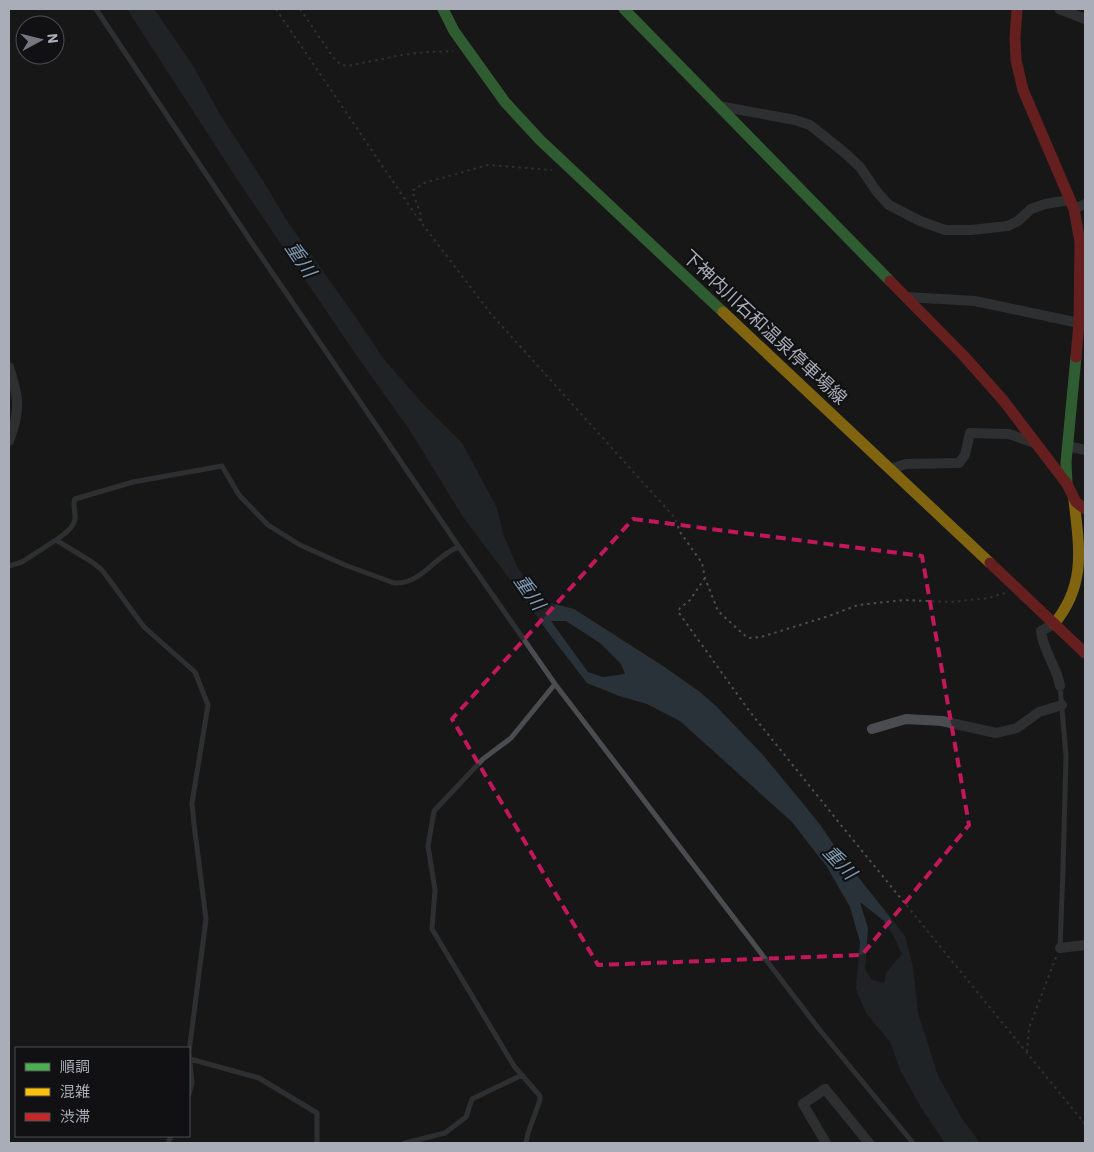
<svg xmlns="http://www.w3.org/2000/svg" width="1094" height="1152" font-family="'IBM Plex Sans','Noto Sans JP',sans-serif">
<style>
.water{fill:#2a3239;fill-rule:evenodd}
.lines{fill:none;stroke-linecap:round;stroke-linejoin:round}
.path{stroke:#4d4e52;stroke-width:2;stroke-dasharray:2.5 4;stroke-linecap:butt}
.lane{stroke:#4b4c50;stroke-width:5}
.street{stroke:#4b4c50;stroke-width:10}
.fast{stroke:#4caf50;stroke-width:11}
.slow{stroke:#ffc107;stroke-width:11}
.jam{stroke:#c62828;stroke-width:11}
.marked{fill:none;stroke:#c2185b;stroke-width:4;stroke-dasharray:10 6;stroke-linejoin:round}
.labels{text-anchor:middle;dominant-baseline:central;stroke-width:4.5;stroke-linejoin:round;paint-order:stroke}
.street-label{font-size:18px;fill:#a8adb8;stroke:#111113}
.water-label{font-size:19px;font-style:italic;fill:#7f9bb3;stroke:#111113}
</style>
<rect width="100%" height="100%" fill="#171717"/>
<path class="water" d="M127 9H154L192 64 221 116 265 184 287 221 352 312 383 358 422 403 462 443 497 508 503 534 517 566 539 600 574 609 663 666 700 692 716 706 763 755 801 801 821 826 840 854 905 936 913 967 918 1013 938 1076 963 1120 980 1143H945L922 1109 901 1072 890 1042 866 1013 856 989 860 942 850 907 827 867 792 822 680 721 647 704 619 696 587 683 550 635 515 586 463 517 409 429 352 349 298 269 237 179ZM551 621H566L600 643 621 664 625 674 603 677 588 672ZM860 902 884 921 893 935 902 954 886 973 884 983 872 980 865 970 868 928Z"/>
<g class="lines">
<path class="path" d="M276 9 417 217 491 314 675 518 680 532 702 563 705 578 718 611 742 633 748 638 761 637 829 616 858 605 904 600 951 602 988 598 1005 593
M300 9 333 57 340 64 347 66 402 55 426 52 453 51
M421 221V215L412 191 424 183 488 165 552 170
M705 578 690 600 680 608 678 611 679 613 750 712 845 830 1085 1124
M1027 1052 1029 1028 1056 957"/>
<path class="lane" d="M96 9 250 240 459 547 555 684 819 1029 913 1143
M56 540C63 535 73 529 75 519 76 512 72 506 75 499L133 482 222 466 239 495 268 525 300 545 345 565 394 583C422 585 436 554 459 547
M9 566 22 562 56 540 92 562 102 570 144 627 195 672 208 705 192 803 194 824 206 919 189 1052 192 1083 189 1094
M1060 948 1063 869 1066 756 1060 686
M190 1059 259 1078 317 1113V1143
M168 1143 171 1136
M405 1143 445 1133 466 1117 472 1099 522 1075
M526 1143 528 1133 540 1100V1096L514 1066 432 929 435 890 428 846 434 811 483 759 511 738 555 684"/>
<path class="street" d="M1059 9 1085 19
M719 106 795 120 810 125 845 153 860 167 877 192 889 205 920 221 945 230H971L1008 226 1018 221 1031 209 1045 204 1070 200
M1074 209 1085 204
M907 297 975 301 1079 323 1084 320
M9 367C19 399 21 409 9 441
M1067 446 1085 450
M890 469 906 464 959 463 965 455 970 433 1009 434 1035 443
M1054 624 1041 631C1043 652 1057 666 1060 686
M872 729 906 719 942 721 996 733 1017 728 1039 712 1062 705
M1060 948 1085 945
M826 1143 803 1104 825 1089 869 1143"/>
<path class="fast" d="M443 9 454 31 505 102 540 140 723 312
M624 9 890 281
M1067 484 1066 462 1076 357"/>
<path class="slow" d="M723 312 990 563
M1054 624C1087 584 1079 547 1074 500"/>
<path class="jam" d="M1017 9 1015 38 1016 60 1023 90 1074 209 1080 242 1079 323 1076 357
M890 281 963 355 1003 400 1067 484 1076 502 1085 509
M990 563 1085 653"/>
</g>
<path d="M0 0H1094V1152H0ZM633 519 922 556 969 825 862 955 598 965 452 719Z" fill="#171717" fill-opacity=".55" fill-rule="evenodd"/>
<path class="marked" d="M633 519 922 556 969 825 862 955 598 965 452 719Z"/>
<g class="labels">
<g class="street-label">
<text transform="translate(765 327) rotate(43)">下神内川石和温泉停車場線</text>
</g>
<g class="water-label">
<text transform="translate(301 259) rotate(56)">重川</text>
<text transform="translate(530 592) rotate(55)">重川</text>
<text transform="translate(840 862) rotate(47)">重川</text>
</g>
</g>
<rect width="1094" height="1152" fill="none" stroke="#a8adb8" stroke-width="20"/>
<rect x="15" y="1047" width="175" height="90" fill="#111113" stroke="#4d4f55"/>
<rect x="25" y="1063" width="25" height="8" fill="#4caf50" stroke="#4d4f55"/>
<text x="60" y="1072" font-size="15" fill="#a8adb8">順調</text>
<rect x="25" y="1088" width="25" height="8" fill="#ffc107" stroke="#4d4f55"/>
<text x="60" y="1097" font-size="15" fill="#a8adb8">混雑</text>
<rect x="25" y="1113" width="25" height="8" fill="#c62828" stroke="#4d4f55"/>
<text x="60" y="1122" font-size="15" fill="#a8adb8">渋滞</text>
<g transform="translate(40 40) rotate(83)"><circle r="24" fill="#111113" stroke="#4d4f55"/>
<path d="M0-4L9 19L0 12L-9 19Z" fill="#757880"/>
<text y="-8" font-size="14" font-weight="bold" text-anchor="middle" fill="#a8adb8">N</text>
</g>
</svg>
